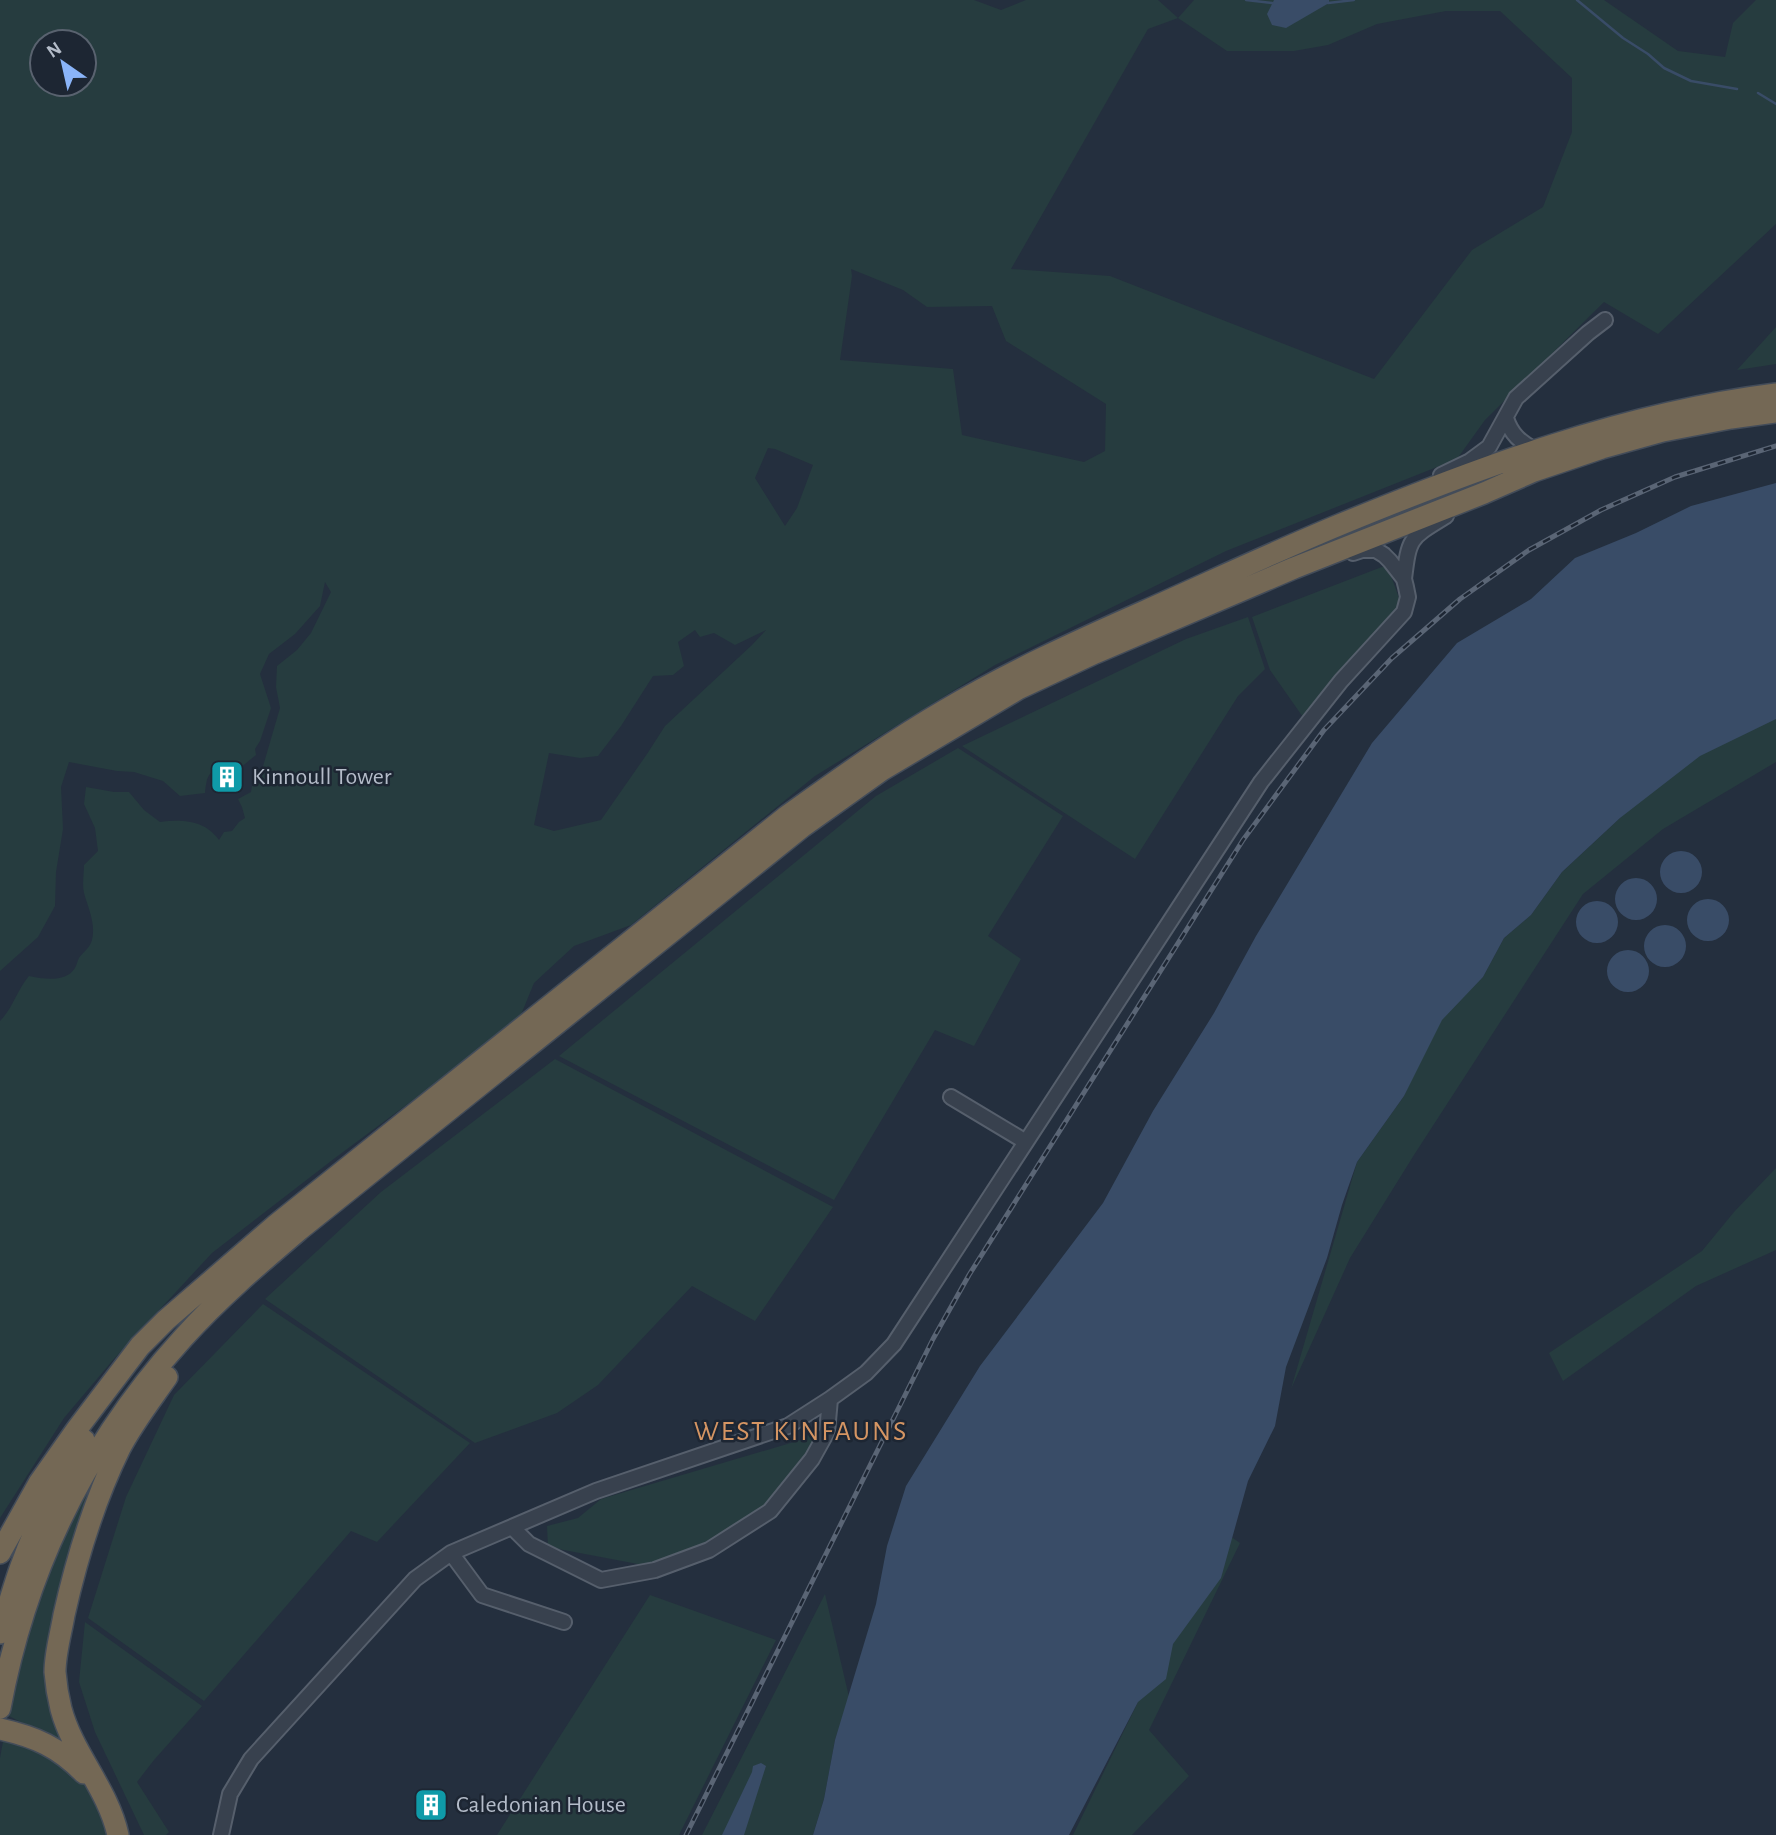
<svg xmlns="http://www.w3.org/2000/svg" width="1776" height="1835" font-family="'Alegreya Sans',sans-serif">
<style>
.green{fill:#263c3f;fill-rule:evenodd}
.water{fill:#394c67}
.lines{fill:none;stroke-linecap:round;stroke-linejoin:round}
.stream{stroke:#394c67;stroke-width:2.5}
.minor-casing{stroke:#565f6c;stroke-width:18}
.highway-casing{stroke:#434c59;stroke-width:24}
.minor{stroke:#38414e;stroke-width:14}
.highway{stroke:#746855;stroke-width:21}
.rail-casing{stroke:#5a6575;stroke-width:5}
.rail{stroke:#1d2633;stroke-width:2.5;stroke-dasharray:8;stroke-linecap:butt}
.labels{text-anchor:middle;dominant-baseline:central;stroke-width:5;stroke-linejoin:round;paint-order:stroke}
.poi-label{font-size:24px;fill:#b4bcc9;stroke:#1d2633;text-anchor:start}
.quarter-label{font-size:28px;letter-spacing:2px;fill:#d59563;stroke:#1d2633}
</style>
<rect width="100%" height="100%" fill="#242f3e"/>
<path class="green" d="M0 0H974L1001 10 1026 0H1158L1178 18 1194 0H1604L1678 51 1725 57 1733 23 1756 0H1776V224L1658 334 1604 302 1485 420 1457 459 1226 551 995 665 815 776 631 925 574 946 534 983 518 1022 335 1158 212 1253 113 1360 64 1418 0 1518V1021C13 1008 17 990 29 976 43 979 66 983 75 968 77 965 77 961 79 958 83 952 90 948 92 940 96 923 88 908 84 893 82 884 84 874 84 865L98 851 95 828 84 804 86 787 114 792H129L144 810 160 822C182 819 205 820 219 840L224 832 232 831 239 822 245 818 242 807 238 799 251 792 252 786 259 780 280 708 276 687 277 666 297 650 311 633 331 592 325 582 320 606 295 634 269 654 260 674 271 708 260 741 255 749 256 755 240 768 223 764C208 773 207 775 205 793L180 796 163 781 134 772 117 771 69 762 61 787 63 829 56 872 55 906 38 937 0 971ZM1446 11H1500L1572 78V132L1543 207 1472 250 1374 379 1110 276 1011 269 1148 29 1178 18 1227 51H1294L1328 45 1377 24ZM42 42H84V84H42ZM851 269 903 290 927 307 992 306 1006 341 1106 404 1105 451 1084 462 962 435 953 369 840 360 852 276ZM768 448 775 449 813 465 797 508 785 526 755 478ZM695 630 700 637 714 633 735 645 766 630 752 645 665 726 647 754 601 820 554 831 534 825 549 753 580 758 598 756 621 726 653 676 673 675 684 666 678 642Z
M1776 327V364L1737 370Z
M1387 565 1402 606 1305 720 1270 670 1252 617Z
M1248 617 1265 669 1238 696 1135 859 962 746 1186 639Z
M1776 693V762L1663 829 1583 894 1414 1155 1350 1258 1291 1389 1357 1162 1404 1096 1436 1022 1483 977 1504 938 1531 915 1562 872 1620 818 1674 762Z
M958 748 1063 816 988 936 1021 959 974 1046 935 1030 834 1200 559 1056 876 796Z
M555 1059 833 1207 755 1321 692 1286 598 1385 557 1413 475 1443 265 1299 381 1192Z
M1776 1168V1250L1696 1286 1563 1381 1549 1353 1702 1251 1734 1212Z
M263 1304 470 1443 377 1542 351 1531 204 1701 88 1618 126 1497 174 1395Z
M819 1424 823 1428 789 1484 761 1511 704 1545 643 1565 548 1547 547 1526 578 1518 601 1499 804 1439Z
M108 1439 57 1638 67 1746 9 1716C12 1700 14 1684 18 1669 37 1589 74 1513 108 1439Z
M1220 1529 1240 1543 1149 1730 1189 1776 1132 1835H1073L1138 1702Z
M825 1594 849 1697 835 1740 824 1799 813 1835H702Z
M650 1595 776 1640 679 1835H497Z
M85 1622 202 1706 154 1760 137 1782 169 1832 166 1835H144L95 1732 79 1682Z
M4 1736 41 1749 71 1769 92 1795 109 1835H0V1758Z"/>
<path class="water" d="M1274 0H1329V3L1286 28 1272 25 1267 14Z
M1776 483V719L1700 756 1620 818 1562 872 1531 915 1504 938 1483 977 1442 1020 1404 1096 1357 1162 1342 1205 1327 1258 1286 1367 1275 1426 1248 1481 1221 1578 1173 1644 1166 1679 1138 1702 1069 1835H813L824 1799 835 1740 876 1604 887 1546 906 1486 980 1366 1103 1203 1153 1111 1214 1013 1256 936 1372 743 1457 643 1531 599 1575 558 1636 533 1691 506Z
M1660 872a21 21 0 1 1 42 0a21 21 0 1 1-42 0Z
M1615 899a21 21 0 1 1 42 0a21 21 0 1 1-42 0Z
M1687 920a21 21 0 1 1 42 0a21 21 0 1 1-42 0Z
M1576 922a21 21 0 1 1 42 0a21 21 0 1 1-42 0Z
M1644 946a21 21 0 1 1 42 0a21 21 0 1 1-42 0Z
M1607 971a21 21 0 1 1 42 0a21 21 0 1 1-42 0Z
M761 1763 766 1766 744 1835H722L752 1772 753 1766Z"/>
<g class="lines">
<path class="stream" d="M1246 0 1272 3
M1577 0 1623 38 1648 54 1664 68 1691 81 1737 89
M1328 3 1354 0
M1758 93 1776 104"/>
<defs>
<path id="minor" d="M1506 418C1511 434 1520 442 1535 450
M1441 475 1470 461 1489 447 1516 398 1588 333 1605 320
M1404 579C1409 537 1410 538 1446 516
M951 1097 1026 1142
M512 1527 529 1544 601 1580 655 1570 709 1550 770 1511 812 1459 827 1432 830 1399
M451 1553 482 1595 564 1622
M221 1835 230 1794 251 1759 415 1579 451 1553 596 1491 788 1426 830 1399 866 1373 894 1344 1261 782 1341 681 1404 612 1408 597 1406 587 1404 579 1390 561 1384 555 1376 550H1362L1353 553"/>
<path id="highway" d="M0 1553 39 1483 77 1429 140 1346 166 1320 277 1224 787 816C839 779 890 742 945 710 1009 672 1077 641 1145 611 1210 582 1274 552 1339 525 1480 467 1624 413 1776 394
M0 1633C7 1611 13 1588 21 1566 37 1521 60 1481 84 1440
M0 1708C26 1568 87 1444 183 1338 218 1299 259 1264 299 1230L802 827 882 770 1018 689 1095 653 1294 568 1484 493 1534 471 1602 448 1663 431 1731 418 1776 412
M0 1729C36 1737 58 1747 84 1773
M118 1835C108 1789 73 1754 61 1709 58 1697 56 1685 55 1672 55 1653 61 1633 64 1615 77 1557 94 1501 120 1448 133 1423 151 1400 167 1377"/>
</defs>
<use href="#minor" class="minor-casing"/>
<use href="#highway" class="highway-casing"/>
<use href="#minor" class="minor"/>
<use href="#highway" class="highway"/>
<defs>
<path id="rail" d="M686 1835 933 1339 969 1275 1243 840 1324 730 1392 658 1460 599 1529 550 1601 510 1675 477 1776 446"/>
</defs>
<use href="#rail" class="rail-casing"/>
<use href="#rail" class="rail"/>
</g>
<defs>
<symbol id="building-square" viewBox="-11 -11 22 22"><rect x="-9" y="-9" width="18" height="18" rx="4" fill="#0f9aa8" stroke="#1d2633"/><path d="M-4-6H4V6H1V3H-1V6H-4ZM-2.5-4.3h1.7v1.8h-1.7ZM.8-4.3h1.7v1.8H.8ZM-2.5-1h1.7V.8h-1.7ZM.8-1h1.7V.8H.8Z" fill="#fff"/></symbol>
</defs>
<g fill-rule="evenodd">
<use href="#building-square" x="208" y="758" width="38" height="38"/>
<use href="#building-square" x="412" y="1786" width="38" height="38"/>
</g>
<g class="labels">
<g class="poi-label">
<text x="252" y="777">Kinnoull Tower</text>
<text x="456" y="1805">Caledonian House</text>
</g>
<g class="quarter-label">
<text x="801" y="1432">WEST KINFAUNS</text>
</g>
</g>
<g transform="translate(63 63) rotate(326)"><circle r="33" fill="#1d2633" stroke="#59626f" stroke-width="2"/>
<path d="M0-5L12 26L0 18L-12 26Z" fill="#8ab4f8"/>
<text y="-10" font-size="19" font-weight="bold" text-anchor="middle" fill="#b4bcc9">N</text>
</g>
</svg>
